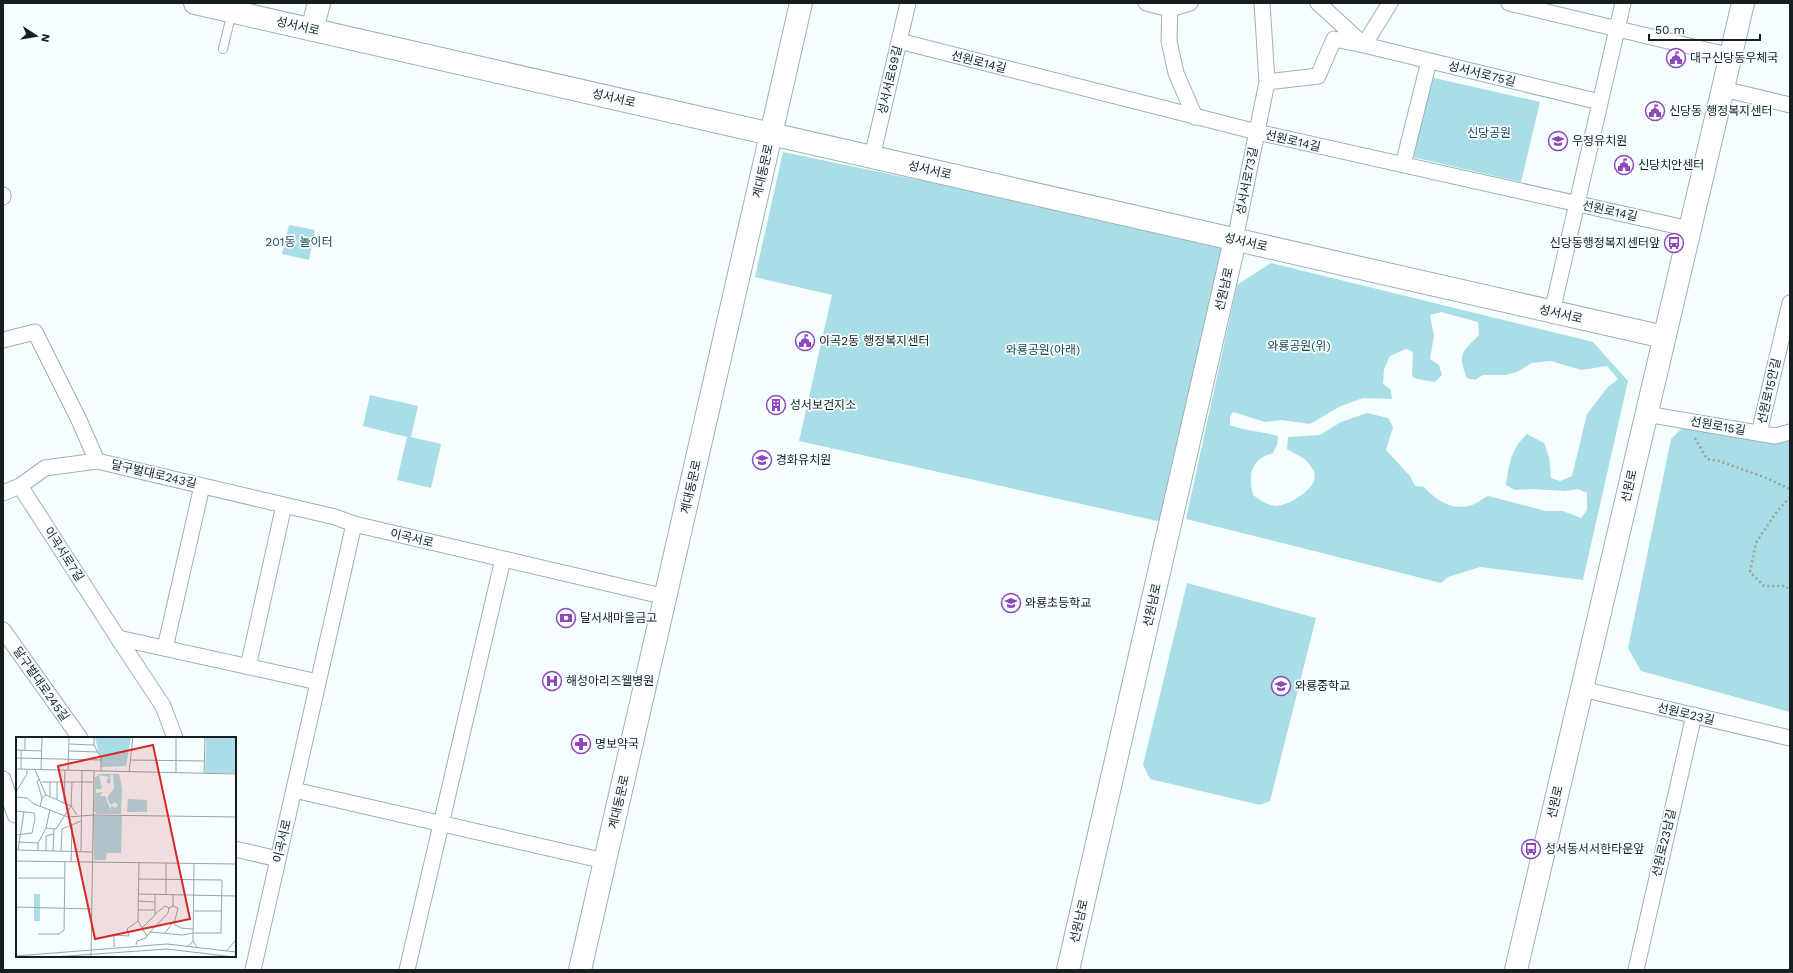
<svg xmlns="http://www.w3.org/2000/svg" width="1793" height="973" font-family="'Work Sans','Noto Sans KR',sans-serif">
<style>
.green{fill:#a9dee6;fill-rule:evenodd}
.lines{fill:none;stroke-linecap:round;stroke-linejoin:round}
.lane-casing{stroke:#9eb2b5;stroke-width:10}
.street-casing{stroke:#9eb2b5;stroke-width:17}
.secondary-casing{stroke:#9eb2b5;stroke-width:24}
.path{stroke:#99a1a2;stroke-width:2.5;stroke-dasharray:2 3;stroke-linecap:butt}
.lane{stroke:#fff;stroke-width:8}
.street{stroke:#fff;stroke-width:15}
.secondary{stroke:#fff;stroke-width:22}
.labels{text-anchor:middle;dominant-baseline:central;stroke-width:3.5;stroke-linejoin:round;paint-order:stroke}
.street-label{font-size:12px;fill:#171e1f;stroke:#f5fdfe}
.poi-label{font-size:12px;fill:#171e1f;stroke:#f5fdfe;text-anchor:start}
.park-label{font-size:12px;fill:#224b51;stroke:#f5fdfe}
.inset-road{fill:none;stroke:#9ca4a5;stroke-width:1}
.view{fill:#d62828;fill-opacity:0.15;stroke:#d62828;stroke-width:2}
.inset-edge{fill:none;stroke:#171e1f;stroke-width:2}
</style>
<rect width="100%" height="100%" fill="#f5fdfe"/>
<path class="green" d="M1430 77 1540 102 1521 182 1412 157Z
M783 152 1224 243 1162 522 799 441 832 295 755 277Z
M289 225 315 230 309 260 282 254Z
M1271 263 1593 342 1628 381 1583 580 1480 567 1448 577 1441 583 1186 519 1237 285ZM1441 312 1478 322 1479 335C1462 352 1457 354 1467 378L1475 380 1483 375H1505L1517 372 1532 363 1550 361 1582 370 1607 366 1618 379 1607 388 1587 414 1572 476 1560 481 1551 478 1549 457 1544 443 1527 434C1511 449 1509 464 1506 485L1515 490 1531 489 1564 491 1578 489 1587 493V510L1581 518 1563 511H1546L1488 496C1482 499 1475 505 1468 506 1450 510 1435 499 1424 487L1415 486 1410 476 1386 450 1393 427 1388 418 1367 413 1341 422 1320 435 1288 437 1287 449 1306 460 1315 472C1314 474 1315 478 1314 481 1311 491 1286 507 1275 506 1267 505 1260 500 1253 495 1248 474 1251 459 1273 453L1277 445 1278 436C1264 432 1241 430 1230 425V417L1233 412 1265 422 1281 420 1310 424 1341 406 1363 398 1392 399 1391 390 1383 384 1384 369 1390 356 1406 349 1413 352 1412 376 1417 379 1435 382 1442 375 1439 365 1430 359 1434 336 1430 315Z
M370 395 418 406 411 437 441 444 431 488 397 480 407 437 363 426Z
M1683 427 1766 443 1790 440V712L1641 671 1628 648 1671 439Z
M1187 583 1316 618 1270 801 1260 805 1150 779 1143 765Z"/>
<g class="lines">
<defs>
<path id="lane" d="M223 49 232 12"/>
<path id="street" d="M1146 3 1170 9 1190 3
M1170 3 1169 41 1176 73 1195 117
M1318 3 1364 45 1600 102
M1509 3 1731 56
M899 41 1257 132 1690 229
M1267 82 1318 76 1334 39 1364 45 1390 3
M1723 89 1790 105
M872 157 908 3
M1403 165 1429 61
M3 195V197
M1235 240 1267 82 1262 3
M1552 312 1623 3
M3 340 35 332 79 420 97 461
M1646 414 1775 436 1790 432
M1759 433 1790 303
M20 486 45 468 97 461 335 517 354 524 666 597
M3 493 20 486 118 638 318 682
M3 630 80 738
M118 638 163 706 175 738
M165 648 202 486
M248 667 284 505
M1582 689 1790 738
M3 779 15 815
M294 790 605 861
M235 849 278 859
M253 970 354 524
M407 970 503 559
M1636 970 1694 715"/>
<path id="secondary" d="M195 3 1664 337
M312 30 319 3
M580 970 801 3
M1068 970 1235 240
M1516 970 1743 3"/>
</defs>
<use href="#lane" class="lane-casing"/>
<use href="#street" class="street-casing"/>
<use href="#secondary" class="secondary-casing"/>
<path class="path" d="M1695 438 1707 459 1719 461 1764 477 1790 489
M1790 497 1775 514 1756 543 1750 572 1764 586H1786L1790 591"/>
<use href="#lane" class="lane"/>
<use href="#street" class="street"/>
<use href="#secondary" class="secondary"/>
</g>
<defs>
<symbol id="civic-ring" viewBox="-11 -11 22 22"><circle r="9.5" fill="#f5fdfe" stroke="#9147ba" stroke-width="1.5"/><path d="M-.6-6.5H3V-4.5H.6V-3L4-1V1h2V6H-6V1h2V-1L-.6-3ZM-1.2 2.5V6h2.4V2.5Z" fill="#9147ba"/></symbol>
<symbol id="school-ring" viewBox="-11 -11 22 22"><circle r="9.5" fill="#f5fdfe" stroke="#9147ba" stroke-width="1.5"/><path d="M0-5L7-2L0 1L-7-2ZM-4 1L0 2.5L4 1V4Q0 6-4 4Z" fill="#9147ba"/></symbol>
<symbol id="bus-ring" viewBox="-11 -11 22 22"><circle r="9.5" fill="#f5fdfe" stroke="#9147ba" stroke-width="1.5"/><path d="M-5-6H5V4H4V6H2V4H-2V6H-4V4H-5ZM-3.5-4V0h7V-4ZM-3.5 1.2v1.5H-2V1.2ZM2 1.2v1.5H3.5V1.2Z" fill="#9147ba"/></symbol>
<symbol id="building-ring" viewBox="-11 -11 22 22"><circle r="9.5" fill="#f5fdfe" stroke="#9147ba" stroke-width="1.5"/><path d="M-4-6H4V6H1V3H-1V6H-4ZM-2.5-4.3h1.7v1.8h-1.7ZM.8-4.3h1.7v1.8H.8ZM-2.5-1h1.7V.8h-1.7ZM.8-1h1.7V.8H.8Z" fill="#9147ba"/></symbol>
<symbol id="bank-ring" viewBox="-11 -11 22 22"><circle r="9.5" fill="#f5fdfe" stroke="#9147ba" stroke-width="1.5"/><path d="M-6-4H6V4H-6ZM0-2.3a2.3 2.3 0 1 0 0 4.6a2.3 2.3 0 1 0 0-4.6Z" fill="#9147ba"/></symbol>
<symbol id="hospital-ring" viewBox="-11 -11 22 22"><circle r="9.5" fill="#f5fdfe" stroke="#9147ba" stroke-width="1.5"/><path d="M-5-5h3v3.5h4V-5h3V5h-3V1.5h-4V5h-3Z" fill="#9147ba"/></symbol>
<symbol id="pharmacy-ring" viewBox="-11 -11 22 22"><circle r="9.5" fill="#f5fdfe" stroke="#9147ba" stroke-width="1.5"/><path d="M-2-6h4v4h4v4h-4v4h-4v-4h-4v-4h4Z" fill="#9147ba"/></symbol>
</defs>
<g fill-rule="evenodd">
<use href="#civic-ring" x="1665" y="47" width="22" height="22"/>
<use href="#civic-ring" x="1644" y="100" width="22" height="22"/>
<use href="#school-ring" x="1547" y="130" width="22" height="22"/>
<use href="#civic-ring" x="1613" y="154" width="22" height="22"/>
<use href="#bus-ring" x="1663" y="232" width="22" height="22"/>
<use href="#civic-ring" x="794" y="330" width="22" height="22"/>
<use href="#building-ring" x="765" y="394" width="22" height="22"/>
<use href="#school-ring" x="751" y="449" width="22" height="22"/>
<use href="#school-ring" x="1000" y="592" width="22" height="22"/>
<use href="#bank-ring" x="555" y="607" width="22" height="22"/>
<use href="#hospital-ring" x="541" y="670" width="22" height="22"/>
<use href="#school-ring" x="1270" y="675" width="22" height="22"/>
<use href="#pharmacy-ring" x="570" y="733" width="22" height="22"/>
<use href="#bus-ring" x="1520" y="838" width="22" height="22"/>
</g>
<g class="labels">
<g class="street-label">
<text transform="translate(298 26) rotate(13)">성서서로</text>
<text transform="translate(979 62) rotate(14)">선원로14길</text>
<text transform="translate(1482 74) rotate(14)">성서서로75길</text>
<text transform="translate(890 80) rotate(-77)">성서서로69길</text>
<text transform="translate(614 98) rotate(13)">성서서로</text>
<text transform="translate(1293 141) rotate(13)">선원로14길</text>
<text transform="translate(930 170) rotate(13)">성서서로</text>
<text transform="translate(763 171) rotate(-77)">계대동문로</text>
<text transform="translate(1247 181) rotate(-79)">성서서로73길</text>
<text transform="translate(1610 211) rotate(12)">선원로14길</text>
<text transform="translate(1246 242) rotate(13)">성서서로</text>
<text transform="translate(1224 289) rotate(-77)">선원남로</text>
<text transform="translate(1561 314) rotate(13)">성서서로</text>
<text transform="translate(1769 391) rotate(-77)">선원로15안길</text>
<text transform="translate(1718 426) rotate(10)">선원로15길</text>
<text transform="translate(154 474) rotate(13)">달구벌대로243길</text>
<text transform="translate(1629 486) rotate(-77)">선원로</text>
<text transform="translate(691 487) rotate(-77)">계대동문로</text>
<text transform="translate(412 538) rotate(13)">이곡서로</text>
<text transform="translate(64 554) rotate(57)">이곡서로7길</text>
<text transform="translate(1152 605) rotate(-77)">선원남로</text>
<text transform="translate(41 684) rotate(55)">달구벌대로245길</text>
<text transform="translate(1686 714) rotate(13)">선원로23길</text>
<text transform="translate(619 802) rotate(-77)">계대동문로</text>
<text transform="translate(1555 802) rotate(-77)">선원로</text>
<text transform="translate(282 841) rotate(-77)">이곡서로</text>
<text transform="translate(1664 843) rotate(-77)">선원로23남길</text>
<text transform="translate(1079 921) rotate(-77)">선원남로</text>
</g>
<g class="poi-label">
<text x="1690" y="58">대구신당동우체국</text>
<text x="1669" y="111">신당동 행정복지센터</text>
<text x="1572" y="141">우정유치원</text>
<text x="1638" y="165">신당치안센터</text>
<text x="1660" y="243" text-anchor="end">신당동행정복지센터앞</text>
<text x="819" y="341">이곡2동 행정복지센터</text>
<text x="790" y="405">성서보건지소</text>
<text x="776" y="460">경화유치원</text>
<text x="1025" y="603">와룡초등학교</text>
<text x="580" y="618">달서새마을금고</text>
<text x="566" y="681">해성아리즈웰병원</text>
<text x="1295" y="686">와룡중학교</text>
<text x="595" y="744">명보약국</text>
<text x="1545" y="849">성서동서서한타운앞</text>
</g>
<g class="park-label">
<text x="1489" y="133">신당공원</text>
<text x="299" y="242">201동 놀이터</text>
<text x="1299" y="346">와룡공원(위)</text>
<text x="1043" y="350">와룡공원(아래)</text>
</g>
</g>
<g transform="translate(16 737)">
<rect width="220" height="220" fill="#f5fdfe"/>
<path d="M79 0H115L110 29 86 30ZM190 0H220V36H189ZM83 37H103L106 51 105 77H81L78 74 79 41ZM83 38 93 40 90 45 93 47 95 45 94 38H97L98 51 91 61 95 68 99 65 102 68 100 71 95 69V74L89 59H84L87 55 80 56V52H86ZM112 62 131 63V75H111ZM77 79H106L105 116H91L90 123H78ZM18 157H24V184H18Z" fill="#a9dee6" fill-rule="evenodd"/>
<path class="inset-road" d="M78 0V8L85 21V34M53 7 78 8M0 13 25 14M9 13V0M53 14 82 15M0 21 85 23M114 23 188 24M0 32 220 37M5 32V13M25 32 26 0M19 33 30 58 55 69 61 78M52 33 53 0M113 35 117 0M160 36V0M188 36 189 0M24 42 21 44 26 61M26 45H77M0 55 11 37V33M34 59V45M0 60 11 61 18 67 52 80 77 78 220 80M41 62V45M48 67 49 33M24 70 26 61 30 58M0 74 18 76 19 82 16 96 0 98M52 80 56 89 55 125M30 91 40 92 55 69 56 45M46 92 65 84M2 105 22 106M0 113 76 115M2 113 8 75M22 114V106L30 91 34 72M30 114V99L37 97M37 114 38 92M45 114 46 92M65 114 66 34M0 124 220 127M123 126 122 184 126 191M2 141H49M123 157 220 159M150 158V126M157 158V169L162 171 158 187 165 191 177 192M122 164 139 165M0 170 76 172M122 173H139M177 174H205M139 177 149 169 153 171 157 169M134 195 152 176 153 171M149 196 158 184M22 197H43L48 193 49 125M131 199 126 191 139 178V158M177 204 178 126M120 208 121 204 130 201 134 195 167 198 177 196H205L206 143 123 142M172 209 177 204 181 210M98 210V198L113 199 111 192 122 184M210 214 220 203M0 219 151 207 220 215M37 220 151 212 218 220M75 220 78 34"/>
<path class="view" d="M137 8 174 182 79 202 42 29Z"/>
<rect width="220" height="220" class="inset-edge"/>
</g>
<rect width="1793" height="973" fill="none" stroke="#171e1f" stroke-width="8"/>
<g transform="translate(36 36) rotate(102)" stroke="#f5fdfe" stroke-width="3" paint-order="stroke">
<path d="M0-3L7 15L0 10L-7 15Z" fill="#171e1f"/>
<text y="-6" font-size="11" font-weight="bold" text-anchor="middle" fill="#171e1f">N</text>
</g>
<path d="M1649 34v6h111v-6" fill="none" stroke="#171e1f" stroke-width="2"/>
<text x="1655" y="34" font-size="12" fill="#171e1f" stroke="#f5fdfe" stroke-width="3" paint-order="stroke">50 m</text>
</svg>
